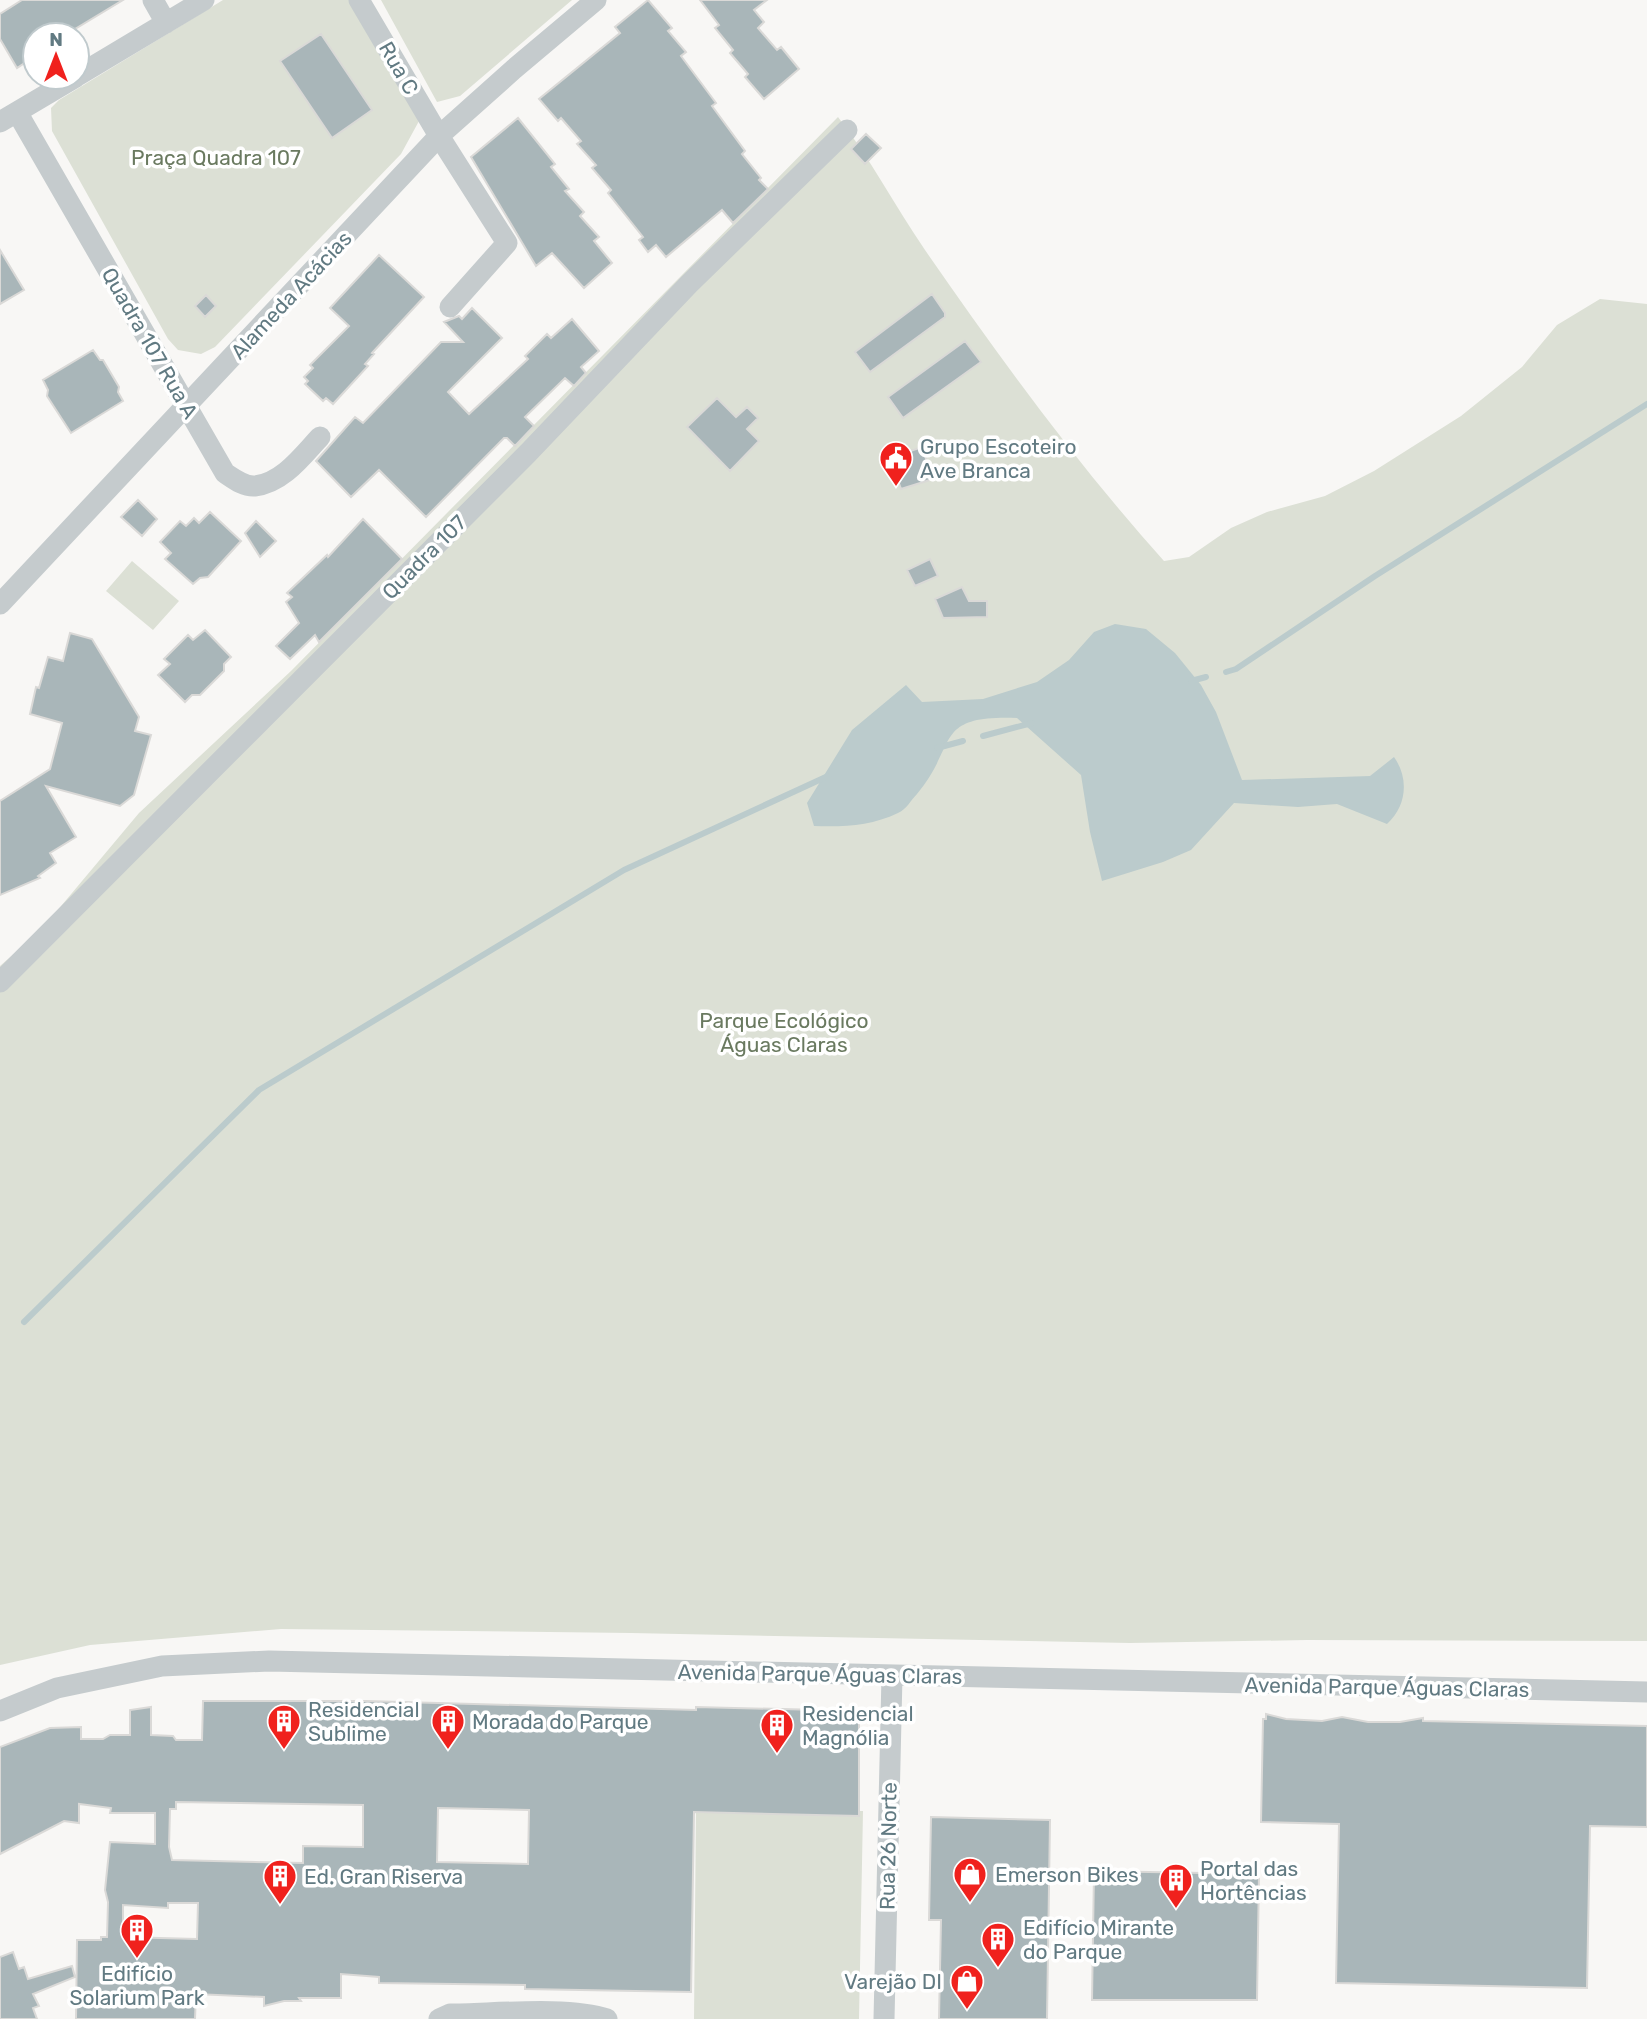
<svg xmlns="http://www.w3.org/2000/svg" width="1647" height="2019" font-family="Rubik,sans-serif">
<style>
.green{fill:#dce0d5}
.water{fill:#bbcbcc}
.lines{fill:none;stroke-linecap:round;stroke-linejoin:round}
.stream{stroke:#bbcbcc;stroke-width:6}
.building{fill:#a9b6b9;stroke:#dad9d7;stroke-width:2;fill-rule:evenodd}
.minor{stroke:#c5cbcd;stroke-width:21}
.labels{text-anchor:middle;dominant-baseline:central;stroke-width:7;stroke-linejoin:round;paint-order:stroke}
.street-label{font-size:21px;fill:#617a82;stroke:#fff}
.park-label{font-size:21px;fill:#6a7a60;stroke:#fff}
.poi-label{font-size:21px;fill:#617a82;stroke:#fff;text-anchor:start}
</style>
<rect width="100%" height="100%" fill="#f8f7f5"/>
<path class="green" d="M223 0H353L419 121 401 154 215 347 201 354 178 350 168 339 52 131 51 108 59 100Z
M381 0H572L460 96 437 102Z
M838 117C870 158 895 206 925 250 999 357 1077 464 1164 561L1189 557 1231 528 1267 512 1325 496 1374 471 1461 416 1522 367 1557 325 1600 299 1647 304V1641L1307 1640 1130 1643 631 1633 281 1629 90 1645 0 1665V966L41 930 139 813 291 671Z
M132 561 179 601 153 630 106 591Z
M696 1810 863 1811 859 2019H694Z"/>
<path class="water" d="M1115 624 1146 629 1175 653 1201 685 1216 712 1242 780 1370 776 1394 757C1409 778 1407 806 1387 824L1337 804 1298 807 1234 803 1191 850 1163 862 1102 881 1090 832 1081 775 1017 718C932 715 959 744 917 794 911 800 906 810 898 813 871 826 844 827 814 826L807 803 852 730 906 685 922 702 983 699 1037 682 1069 660 1094 632Z"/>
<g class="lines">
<path class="stream" d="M1226 672 1236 669 1375 576 1647 404
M1191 681 1206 677
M983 736 1032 723
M937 748 963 741
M24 1322 259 1090 624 870 828 776"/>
</g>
<path class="building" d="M22 0H123L65 35H35V56L17 68 0 39V14Z
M648 0 672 28 668 31 686 52 681 56 716 103 712 106 745 151 742 154 761 178 759 180 768 189 733 223 722 210 666 257 656 245 648 252 639 240 643 237 608 193 611 190 592 168 596 165 577 144 581 141 561 118 558 121 539 99 620 33 615 27Z
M700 0H767L754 10 764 22 758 28 777 50 781 47 799 69 764 99 745 77 748 74 730 53 733 50 715 28 719 25Z
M321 34 372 110 332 138 280 61Z
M518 118 555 164 551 167 569 189 565 191 584 212 580 216 599 237 594 241 612 263 584 288 552 253 536 266 471 157Z
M866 134 881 148 865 164 851 149Z
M0 250 24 290 0 304Z
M379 255 424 297 372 353 374 354 365 364 368 366 333 404 326 398 323 401 305 384 308 381 304 377 313 368 310 365 349 326 330 308Z
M932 294 945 313V317L870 372 855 352Z
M206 295 216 306 205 317 195 306Z
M472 308 502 338 448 392 469 414 528 359 525 356 547 334 551 338 572 319 599 351 581 367 586 373 574 386 565 378 525 417 534 426 515 446 507 438H504L426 517 379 470 351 497 316 461 355 417 363 423 441 342H463L444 322 459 316 462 319Z
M965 341 981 362 903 418 888 397Z
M93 350 100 360H103L119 387 118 392 123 401 71 433 47 396 48 390 43 380Z
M717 398 736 417 747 407 758 418 747 429 759 441 730 471 687 427Z
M922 447 933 479 901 489 890 458Z
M138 500 157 519 142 536 121 517Z
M210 512 241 541 208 577 200 578 193 584 165 559 171 553 160 542 180 521 186 526 194 518 199 523Z
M363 519 402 559 319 642 315 635 290 659 276 646 299 623 286 602 292 597 287 593 327 555 328 557Z
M256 521 276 541 260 557 245 533Z
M930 559 938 576 915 586 907 570Z
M962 587 969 601H987V617L943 618 935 599Z
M205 630 231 657 224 664V671L200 695H192L185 702 158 675 170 664 164 659 188 635 193 640Z
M70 633 92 639 139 717 135 731 151 735 134 795 120 806 46 786 76 837 50 853 56 863 38 876 40 878 0 895V801L50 769 62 723 30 714 36 687 39 688 48 657 63 661Z
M203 1701H366L696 1710V1707L859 1711V1816L694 1812 691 1992 525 1989V1985L379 1983V1977L341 1974V1998H299L301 2001H284L264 2006V1997L196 1994 195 2019H76L77 1940H101V1937H107L108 1902 105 1890 110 1842 155 1844V1813H110L111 1808 79 1804V1823L64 1821 0 1854V1747L50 1728 81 1727V1739H103L110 1735H130V1710L151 1707V1735L173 1736 176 1740H202ZM176 1802 363 1805V1847L303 1846V1863L172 1860 169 1847 170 1809H176ZM438 1808 529 1810 528 1864 437 1862ZM168 1903H198L197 1939 123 1937V1905L168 1908Z
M1266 1714 1286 1719 1322 1721 1342 1717 1368 1722H1400L1423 1718V1721L1647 1726V1827L1590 1826 1587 1988 1336 1983 1339 1824 1261 1822 1263 1719H1266Z
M931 1817 1050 1820 1047 2019H939L941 1920H929Z
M1094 1871 1259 1874 1257 2000H1092Z
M13 1952 19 1969 24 1967 28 1979 72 1966 75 1977 33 1994 39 2006 33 2008 37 2019H0V1957Z"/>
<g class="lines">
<path class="minor" d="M153 0 166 23
M359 0 439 136 507 243 450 307
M77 76 204 0
M17 112 225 473C234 479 244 487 255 486 283 483 303 455 320 437
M0 122 76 77
M0 604 439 136 514 69 596 0
M0 982 528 453 689 284 847 130
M0 1711 57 1688 162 1666 269 1661 1647 1692
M439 2019 450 2014C491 2014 569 2006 607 2019
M884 2019 892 1676"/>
</g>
<defs>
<symbol id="civic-pin" viewBox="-11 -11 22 30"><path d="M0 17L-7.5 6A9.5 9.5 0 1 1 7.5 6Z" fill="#f0211d" stroke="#fff"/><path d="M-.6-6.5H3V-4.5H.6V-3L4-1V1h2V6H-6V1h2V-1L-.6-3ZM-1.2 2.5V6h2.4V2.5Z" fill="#fff"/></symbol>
<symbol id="building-pin" viewBox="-11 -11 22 30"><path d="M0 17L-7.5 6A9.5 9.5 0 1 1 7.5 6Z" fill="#f0211d" stroke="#fff"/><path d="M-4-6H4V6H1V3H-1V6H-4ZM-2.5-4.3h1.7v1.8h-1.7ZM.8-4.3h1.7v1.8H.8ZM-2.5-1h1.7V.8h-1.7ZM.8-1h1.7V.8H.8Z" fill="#fff"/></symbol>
<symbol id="shop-pin" viewBox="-11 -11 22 30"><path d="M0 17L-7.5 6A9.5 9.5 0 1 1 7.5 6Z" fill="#f0211d" stroke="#fff"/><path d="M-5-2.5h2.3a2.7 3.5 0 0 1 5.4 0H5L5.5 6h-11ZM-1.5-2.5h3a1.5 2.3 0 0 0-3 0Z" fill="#fff"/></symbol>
</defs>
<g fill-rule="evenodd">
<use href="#civic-pin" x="877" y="439" width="38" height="52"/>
<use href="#building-pin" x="265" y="1702" width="38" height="52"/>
<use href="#building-pin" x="429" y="1702" width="38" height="52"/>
<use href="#building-pin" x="758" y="1706" width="38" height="52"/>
<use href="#shop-pin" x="951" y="1855" width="38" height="52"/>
<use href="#building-pin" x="261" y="1857" width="38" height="52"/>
<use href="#building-pin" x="1157" y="1861" width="38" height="52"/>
<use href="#building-pin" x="118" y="1911" width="38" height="52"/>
<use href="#building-pin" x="979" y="1920" width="38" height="52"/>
<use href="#shop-pin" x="948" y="1962" width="38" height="52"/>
</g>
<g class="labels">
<g class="street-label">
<text transform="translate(399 68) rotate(60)">Rua C</text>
<text transform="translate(291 295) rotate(-47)">Alameda Acácias</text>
<text transform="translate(150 343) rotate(60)">Quadra 107 Rua A</text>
<text transform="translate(424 557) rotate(-45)">Quadra 107</text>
<text transform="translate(820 1674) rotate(1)">Avenida Parque Águas Claras</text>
<text transform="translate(1387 1687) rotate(1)">Avenida Parque Águas Claras</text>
<text transform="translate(888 1846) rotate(-89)">Rua 26 Norte</text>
</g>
<g class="park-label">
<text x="216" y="157">Praça Quadra 107</text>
<text x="784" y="1020">Parque Ecológico<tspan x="784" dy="24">Águas Claras</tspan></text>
</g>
<g class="poi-label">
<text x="920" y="446">Grupo Escoteiro<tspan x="920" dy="24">Ave Branca</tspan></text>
<text x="308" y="1709">Residencial<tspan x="308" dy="24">Sublime</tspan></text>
<text x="802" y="1713">Residencial<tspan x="802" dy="24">Magnólia</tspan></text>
<text x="472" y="1721">Morada do Parque</text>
<text x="1200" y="1868">Portal das<tspan x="1200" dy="24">Hortências</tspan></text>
<text x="995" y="1874">Emerson Bikes</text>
<text x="304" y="1876">Ed. Gran Riserva</text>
<text x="1023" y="1927">Edifício Mirante<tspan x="1023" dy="24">do Parque</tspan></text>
<text x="137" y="1973" text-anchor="middle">Edifício<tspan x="137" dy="24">Solarium Park</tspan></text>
<text x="942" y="1981" text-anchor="end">Varejão DI</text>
</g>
</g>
<g transform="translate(56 56)"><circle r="33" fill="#ffffff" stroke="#c0cacd" stroke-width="2"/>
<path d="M0-5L12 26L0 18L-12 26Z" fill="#f0211d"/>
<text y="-10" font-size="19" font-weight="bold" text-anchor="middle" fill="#617a82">N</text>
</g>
</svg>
